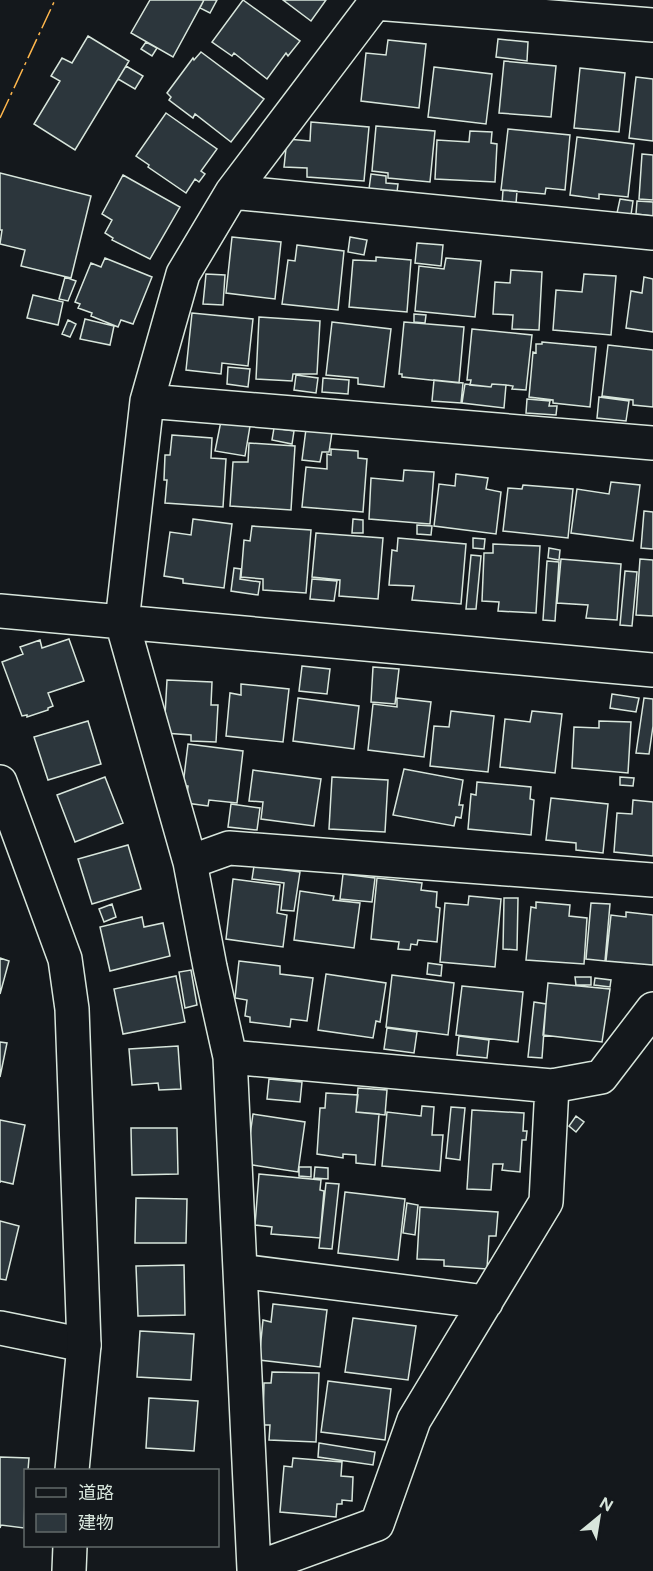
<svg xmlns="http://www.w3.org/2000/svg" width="653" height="1571" font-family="Figtree,'Noto Sans JP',sans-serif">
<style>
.building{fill:#2c363c;stroke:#d8e6dc;stroke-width:1.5}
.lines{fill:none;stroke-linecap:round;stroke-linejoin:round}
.minor-casing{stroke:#d8e6dc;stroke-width:36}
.tertiary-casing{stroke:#d8e6dc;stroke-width:36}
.minor{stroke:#14181c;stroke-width:33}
.tertiary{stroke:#14181c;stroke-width:33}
.power{stroke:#ffb74d;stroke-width:1.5;stroke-dasharray:21 4.5 3 4.5;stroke-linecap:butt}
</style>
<rect width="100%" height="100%" fill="#14181c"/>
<path class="building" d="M150 0H204L173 57 131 33Z
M204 0H217L210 13 200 8Z
M243 0 300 41 288 56 286 53 267 79 234 53 232 56 212 42Z
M283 0H326L311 21Z
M88 36 129 61 75 150 34 124 60 81 51 76 62 58 72 63Z
M498 39 528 42 527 61 496 57Z
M388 40 426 44 419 108 361 101 366 53 386 55Z
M146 42 157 48 152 56 141 49Z
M201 52 264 99 231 142 195 114 193 118 169 100 171 97 167 93 193 58 194 60Z
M504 61 556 66 551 117 499 113Z
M126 66 143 76 135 89 118 79Z
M434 67 492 74 486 124 428 117Z
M580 68 625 73 619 132 574 128Z
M636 77 653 79V141L629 138Z
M166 113 217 149 201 171 205 174 199 182 195 179 186 193 148 167 149 165 136 156Z
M311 122 369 127 364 181 307 177V168L284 167 287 139 310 141Z
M376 126 435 131 430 182 388 178V173L372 171Z
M508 129 570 135 565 190 546 188 545 194 501 190Z
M470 131 492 132 491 143 497 144 495 182 435 179 437 140 469 142Z
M577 137 634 144 628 197 599 194V199L570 195Z
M642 154 653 155V200L639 199Z
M0 173 91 196 71 278 21 266 25 250 0 244 2 230H0Z
M371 174 386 176V183L398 184 397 192 369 189Z
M123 175 180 207 150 259 112 240 113 238 105 233 112 220 102 214Z
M503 190 517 191 516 204H502Z
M620 199 633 201 631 215 617 213Z
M637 201 653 202V216L636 214Z
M232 237 281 242 275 299 226 293Z
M350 237 367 240 364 255 348 252Z
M417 243 443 245 441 266 415 263Z
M297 245 344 251 338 310 282 304 288 260 295 261Z
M376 257 411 260 407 312 349 307 353 260 376 261Z
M105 258 152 277 133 324 121 320 118 327 91 316 92 313 78 308 80 304 75 302 91 263 101 267Z
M446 258 481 261 475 317 415 311 419 266 444 269Z
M511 270 542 272 539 330 512 329 513 315 493 314 495 282 510 283Z
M206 274 225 275 223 305 203 304Z
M584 274 616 276 611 335 553 330 556 290 582 292Z
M65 277 76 281 68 301 59 299Z
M644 277 653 279V332L626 328 631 291 642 293Z
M33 295 63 302 58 325 27 318Z
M192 313 253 319 248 366 222 363 221 374 186 370Z
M414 314 426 315 425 323 414 322Z
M259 317 320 321 317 374H293L292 381 256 379Z
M85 319 114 326 110 345 80 339Z
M68 320 76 324 70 337 62 334Z
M332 322 391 329 384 387 358 384V378L326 375Z
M404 322 464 327 459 383 402 377V374H399Z
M472 329 532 335 526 390 512 389 513 386 506 385 492 384 491 387 470 385 471 380H467Z
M542 342 596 347 590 407 553 403V400L529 397 533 352 536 353V344H542Z
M608 345 653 350V407L633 405V400L602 396Z
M228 367 250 369 248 387 227 384Z
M296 375 318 378 316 393 294 390Z
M323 378 349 380 348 394 322 392Z
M434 380 463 383 461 403 432 401Z
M465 384 491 387 492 384 506 385 504 408 462 403Z
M599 397 629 401 626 421 597 418Z
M527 399 550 401 549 406H557L556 415 526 413Z
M221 421 250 426 245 456 215 451Z
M274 428 294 431 292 444 272 440Z
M306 429 332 432 329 452H322L320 462 302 460Z
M172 435 212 438 211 458 226 459 223 507 165 503 167 480H164L165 455H170Z
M249 443 295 446 291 510 230 506 233 462H248Z
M331 449 358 451V458L367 459 363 512 302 507 306 467 327 469V454L331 455Z
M404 470 434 472 430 524 369 519 371 478 403 481Z
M456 474 488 478 486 489 501 492 496 534 434 526 439 484 455 486Z
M611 482 640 485 633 541 571 533 577 489 609 494Z
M523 485 573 489 568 538 503 531 508 488 522 489Z
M644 511 653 512V549L641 548Z
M193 519 232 524 224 588 183 583V579L164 576 170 532 191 535Z
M353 519 363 520V533H352Z
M417 525 432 526 431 535 417 534Z
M252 526 311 530 306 593 263 590V579L241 577 244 540 250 541Z
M316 533 383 538 378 599 339 596 340 580 312 577Z
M398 538 466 544 461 604 412 600 414 586 389 585 392 550 397 551Z
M473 538 485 539 484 549 473 548Z
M493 544 540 546 536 613 498 611 499 602 482 601 484 553H493Z
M549 548 560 550 559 560 548 558Z
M471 555 481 556 476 609H466Z
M561 559 621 564 617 620 586 618 588 605 557 603Z
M640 559 653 560V616L636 615Z
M547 561 559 562 555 621 543 620Z
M234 568 241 569 240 579 260 582 258 595 231 591Z
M625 571 637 572 632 626 620 625Z
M312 579 337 581 334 601 310 599Z
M69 639 84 681 48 693 53 706 48 708V710L27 717V715L22 716 2 662 23 654 20 647 40 640 42 648Z
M302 666 330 669 327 694 299 691Z
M373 667 399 669 395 704 371 702Z
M167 680 212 682 211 705H218L216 742 191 741V735L164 733Z
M241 684 289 689 283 742 226 736 230 693 241 695Z
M612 694 639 698 636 712 610 708Z
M298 698 359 706 354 749 293 741Z
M397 698 431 702 424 757 368 750 373 704 397 707Z
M644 698 653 699V726L649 754 636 753Z
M451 711 494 716 488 772 430 766 434 726 449 727Z
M532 711 562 714 555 773 500 767 505 719 530 722Z
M88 721 101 764 48 780 34 737Z
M599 721 631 722 628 773 572 768 574 727 599 728Z
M188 744 243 751 237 803 209 800 208 806 186 803 188 786 183 785Z
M404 769 463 780 459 805H463L461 818 456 817 454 826 393 815Z
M253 770 321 779 314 826 261 819 263 802 249 801Z
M105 777 123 823 75 842 57 795Z
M332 777 388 780 385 832 329 829Z
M620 777 634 778 633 786 620 785Z
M477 782 531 787 530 799 534 800 531 835 468 829 471 794 476 795Z
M551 798 608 804 603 853 576 850V843L546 840Z
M633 800 653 802V856L614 852 617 813 632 814Z
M231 804 260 808 257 830 228 827Z
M128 845 141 889 92 904 78 859Z
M254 866 300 872 294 911 281 910 284 883 252 879Z
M343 874 375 878 372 902 340 899Z
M377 878 422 883 421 890 437 892 436 907 440 908 437 942 418 940 417 945 411 944 410 950 398 949 399 942 371 939Z
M233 879 280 885 277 913 287 915 283 947 226 939Z
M300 891 334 896 333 900 360 903 354 948 294 940Z
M469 896 501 899 495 967 440 962 445 903 468 905Z
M504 898H518L517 950 503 949Z
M536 902 570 905 569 916 587 918 584 964 526 960 531 907 536 908Z
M591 903 610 904 605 961 586 959Z
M112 904 116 917 104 922 99 909Z
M626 912 653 915V965L606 961 611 915 626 917Z
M142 917 144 927 163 923 170 956 110 971 100 927Z
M0 958 9 961 0 994Z
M239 961 280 966V974L313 978 307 1021 291 1019 290 1027 250 1022V1017L245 1016 247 1000 235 998Z
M428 963 442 965 441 976 427 974Z
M191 970 197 1005 185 1008 179 972Z
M326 974 386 983 380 1022 376 1021 373 1038 318 1030Z
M392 975 454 983 448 1035 386 1027Z
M176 976 185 1022 123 1034 114 989Z
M575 977H591V985H576Z
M595 978 611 980 610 987 594 985Z
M548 983 610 989 602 1042 543 1035Z
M462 986 523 992 518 1042 456 1035Z
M534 1002 546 1004 542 1058 528 1057Z
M387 1028 417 1032 414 1053 384 1049Z
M459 1036 489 1040 487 1058 457 1055Z
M0 1042 7 1043 0 1077Z
M178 1046 181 1089 159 1090 158 1083 132 1085 129 1049Z
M269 1079 302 1082 300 1102 267 1099Z
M358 1088 387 1090 385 1115 356 1112Z
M326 1093 358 1095 356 1112 379 1114 375 1165 356 1163V1155L343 1154V1158L317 1154 320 1108H325Z
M422 1106 434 1107 432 1135H443L440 1171 382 1166 387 1112 421 1116Z
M451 1107 465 1108 460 1160 446 1158Z
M472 1110 524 1113 523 1131H527L526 1140H522L520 1172 502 1170 503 1164H493L491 1190 467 1189Z
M253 1114 305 1122 298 1172 246 1164Z
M576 1116 584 1122 576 1132 569 1126Z
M0 1120 25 1125 13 1184 0 1181V1183Z
M131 1128H177L178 1174 132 1175Z
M299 1167H311V1177L299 1176Z
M315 1167 328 1168V1179L314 1178Z
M259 1174 321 1180 320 1190 324 1191 320 1238 271 1234 272 1227 255 1225Z
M326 1183 339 1184 332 1249 319 1248Z
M345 1192 405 1199 398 1260 338 1253Z
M136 1198 187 1199 186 1243H135Z
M407 1203 418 1205 415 1235 403 1233Z
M420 1207 498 1212 496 1236H489L487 1269 444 1266V1260L417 1259Z
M0 1221 19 1226 6 1280 0 1279Z
M184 1265 185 1315 138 1316 136 1266Z
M273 1304 327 1310 320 1367 259 1360 263 1320 271 1322Z
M353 1318 416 1326 408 1380 345 1372Z
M140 1331 194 1334 191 1380 137 1377Z
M272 1372 319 1373 316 1442 269 1440 270 1425H263L264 1383H271Z
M328 1381 391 1389 385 1440 321 1432Z
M149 1398 198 1401 194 1451 146 1448Z
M319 1443 375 1452 373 1465 318 1457Z
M0 1457 29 1458 28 1470H26L24 1528 1 1525 0 1528Z
M293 1458 342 1462 341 1476 353 1477 352 1501 342 1500V1504H337L336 1517 280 1512 284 1466 292 1467Z"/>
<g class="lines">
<defs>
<path id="minor" d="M653 25 375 3 232 192 183 274 147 401 122 622 190 862 210 967 230 1057 254 1569 377 1524 414 1420 546 1202 552 1086 601 1077 653 1009
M232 192 653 233
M147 401 653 443
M0 611 653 670
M190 862 229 848 653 880
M230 1057 552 1086
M240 1271 486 1302
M0 1328 84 1345"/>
<path id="tertiary" d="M0 782 65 959 72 1009 84 1345 72 1470
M69 1571 70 1546"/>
</defs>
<use href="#minor" class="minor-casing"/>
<use href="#tertiary" class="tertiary-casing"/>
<use href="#minor" class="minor"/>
<use href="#tertiary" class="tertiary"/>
<path class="power" d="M0 118 55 0"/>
</g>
<rect x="24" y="1469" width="195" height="78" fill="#14181c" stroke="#626a69" stroke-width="1.5"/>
<rect x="36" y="1488" width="30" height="9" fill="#14181c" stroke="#626a69" stroke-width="1.5"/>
<text x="78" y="1499" font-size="18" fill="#d8e6dc">道路</text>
<rect x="36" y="1514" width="30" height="18" fill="#2c363c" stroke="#626a69" stroke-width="1.5"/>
<text x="78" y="1529" font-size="18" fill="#d8e6dc">建物</text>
<g transform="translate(599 1517) rotate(30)" stroke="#14181c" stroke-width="4.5" paint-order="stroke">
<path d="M0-4.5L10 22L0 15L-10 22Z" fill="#d8e6dc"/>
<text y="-9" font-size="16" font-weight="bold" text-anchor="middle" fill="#d8e6dc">N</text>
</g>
</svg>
